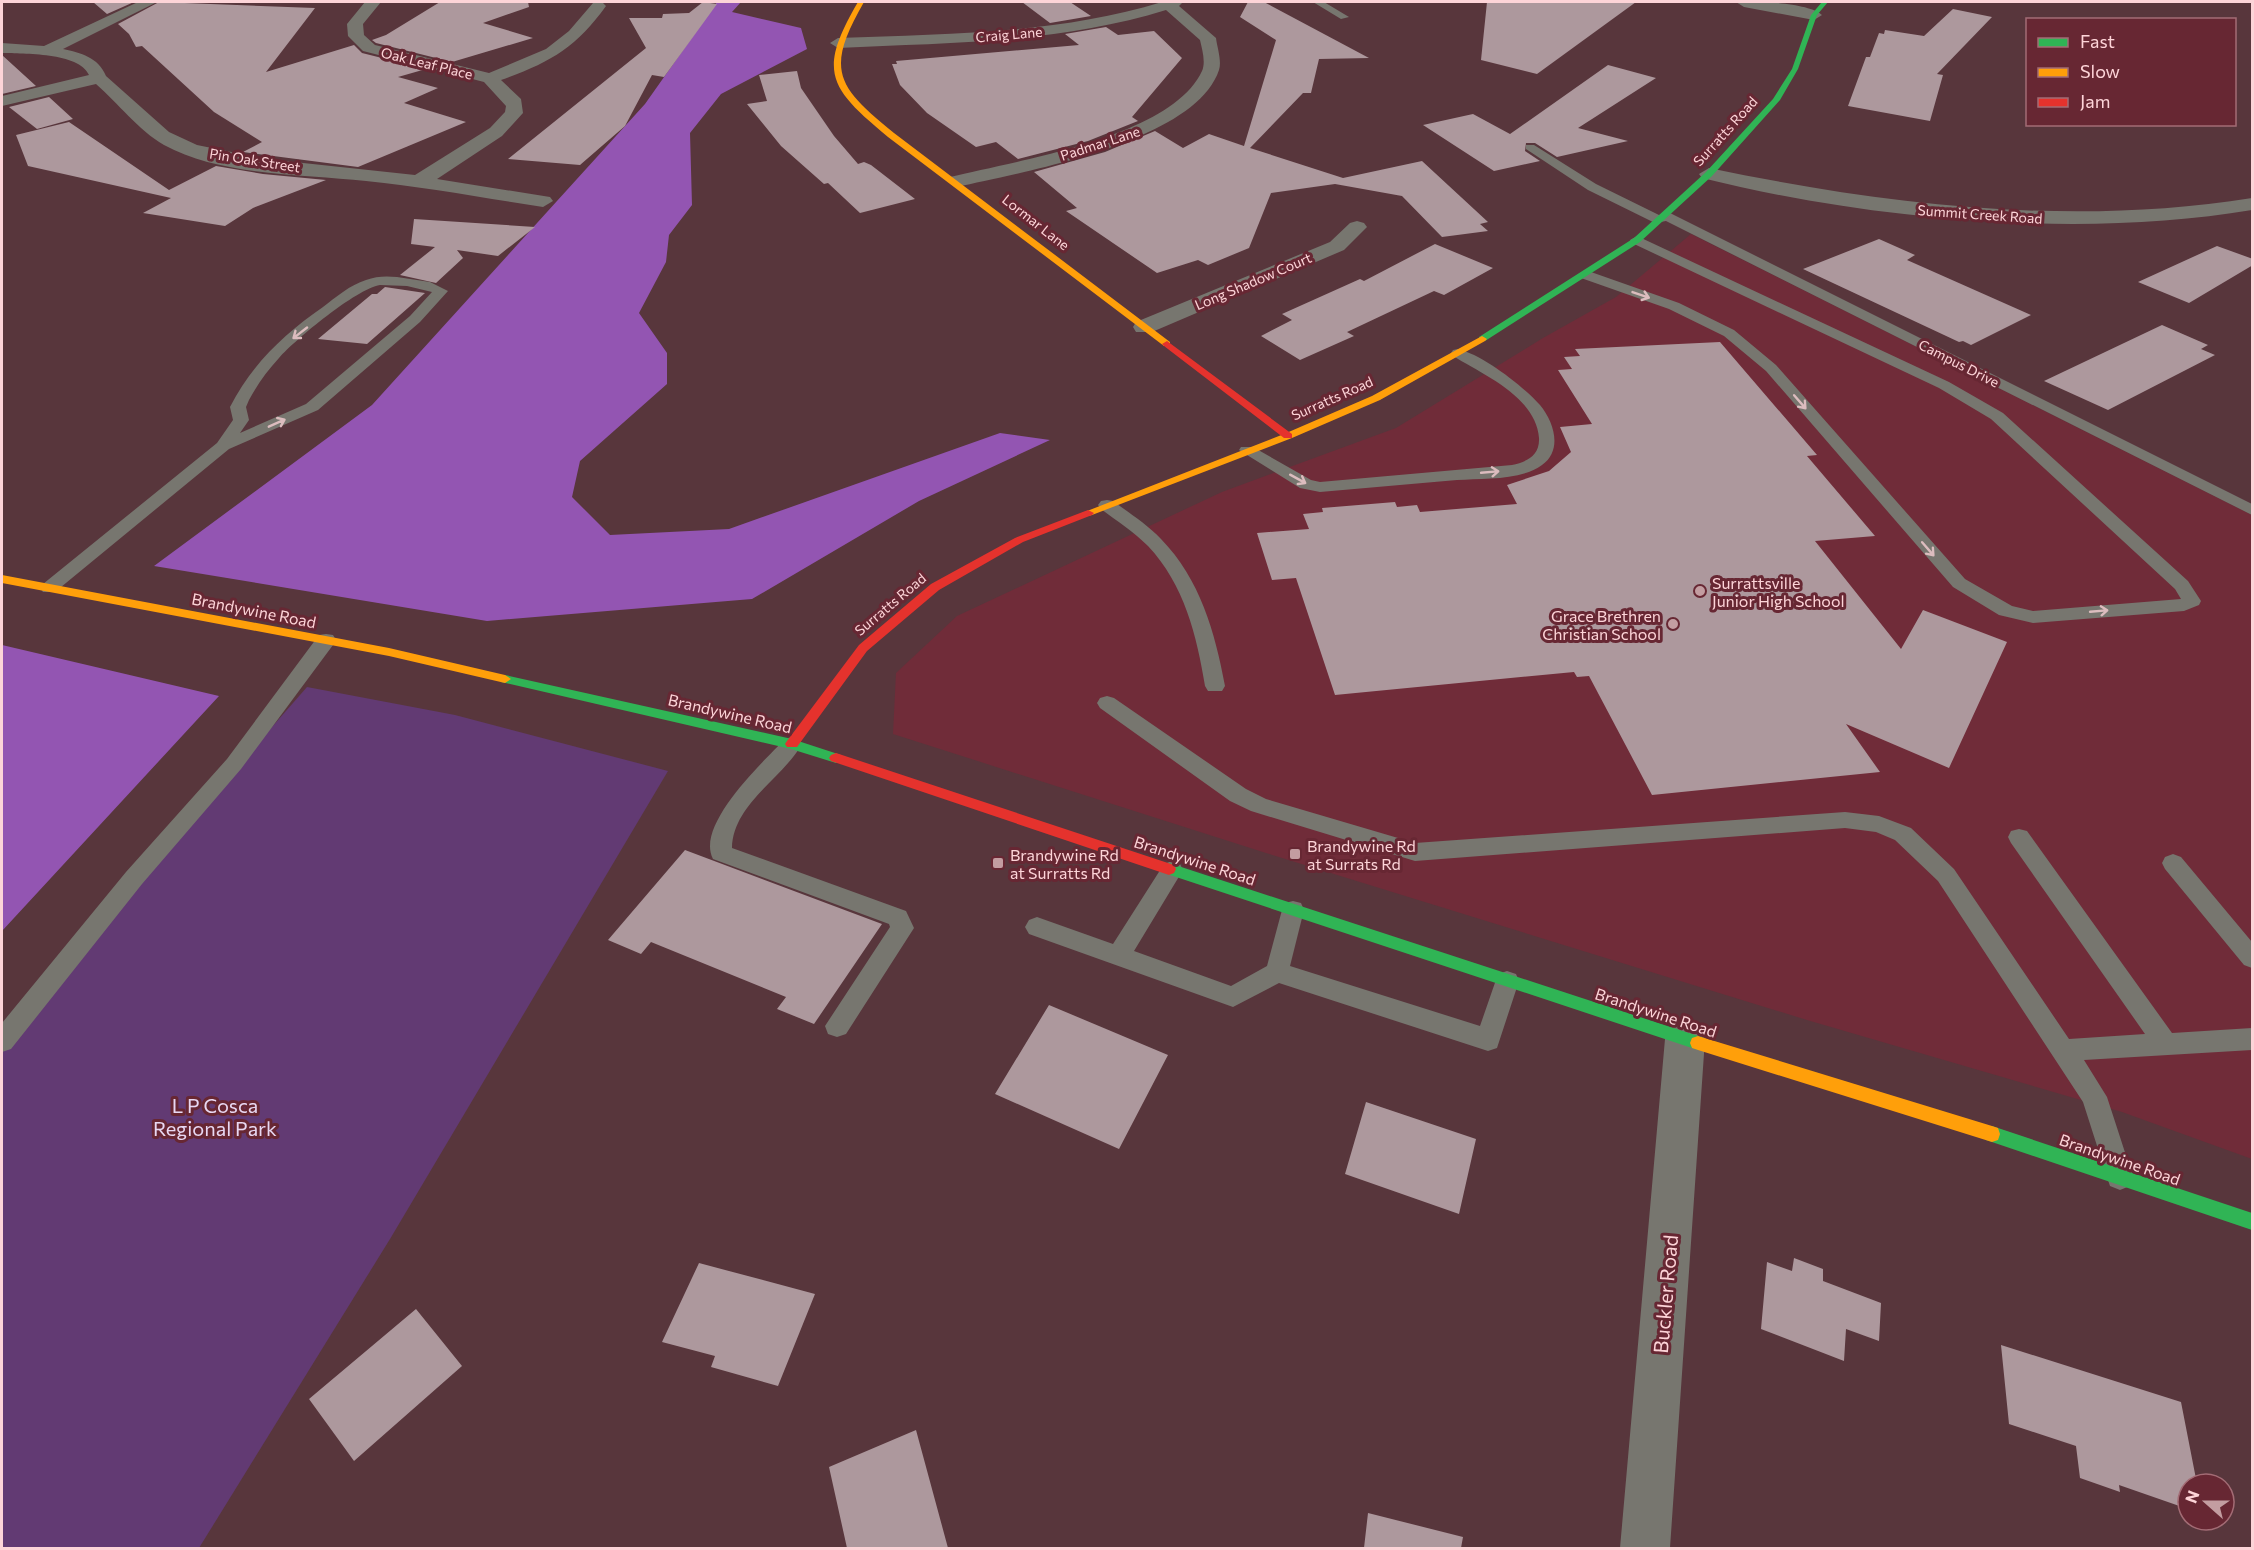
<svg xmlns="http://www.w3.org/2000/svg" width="2254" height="1550" font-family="Commissioner,sans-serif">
<rect width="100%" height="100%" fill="#58363c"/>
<!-- built -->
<path fill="#702c39" d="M1691 234 2252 515V1159L2122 1112 1807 1020 1266 853 893 734 896 673 957 616 1222 492 1396 428 1543 338 1616 297Z"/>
<!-- green -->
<path fill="#623a73" d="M307 687 455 715 668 771 390 1239 199 1548H2V1035Z"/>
<!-- forest -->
<path fill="#9355b2" d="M717 2H741L732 12 801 28 807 49 721 94 690 133 692 205 669 235 666 262 639 313 667 353V384L580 461 572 497 610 535 729 529 1000 433 1050 440 919 501 752 599 487 621 154 566 372 405 645 104Z
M2 645 219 696 2 931Z"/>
<!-- building -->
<path fill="#ad989d" d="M93 2H134L107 14Z
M159 2 315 8 266 72 354 45 362 53 426 69 398 77 438 88 404 103 466 122 358 167 243 152 262 142 214 112 142 46 136 47 129 34 118 24Z
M440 2H528L529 7 483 23 533 38 452 62 376 43 372 40 386 35Z
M703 2 717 4 664 77 652 75 625 126 580 165 508 159 646 48 629 18H662L663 14 689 13Z
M1022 2H1070L1091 16 1050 23Z
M1248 2H1264L1369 58 1319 59 1311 93H1303L1250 148 1343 178 1422 161 1488 222 1480 224 1488 231 1442 237 1402 196 1335 184 1271 193 1249 248 1208 265 1198 260 1157 273 1066 211 1077 208 1034 172 1105 152 1155 131 1183 148 1209 134 1244 146 1276 40 1240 17Z
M1487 2H1636L1537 74 1481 60Z
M1953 9 1992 17 1937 74 1943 75 1930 121 1848 106 1866 57H1870L1879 33 1884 34 1885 30 1924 36Z
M1106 27 1118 35 1154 31 1182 58 1132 117 1138 121 1088 141 1018 159 996 142 976 147 927 113 900 85 892 64H897L896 61 1079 45 1065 34Z
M2 55 36 86 2 94Z
M1608 65 1656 78 1578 128 1628 141 1557 157 1535 143H1526L1525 151 1540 161 1494 171 1423 125 1473 114 1510 134Z
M797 71 801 88 834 136 858 164 864 162 871 165 915 199 860 213 828 183 824 184 781 146 747 104 767 101 759 75Z
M49 97 73 119 37 129 9 107Z
M69 122 169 190 216 166 263 174 326 180 253 208 225 226 143 213 171 198 28 166 16 135Z
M414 219 535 227 498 256 457 250 463 258 436 283 400 275 435 247 411 244Z
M1879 239 1915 255 1907 260 2031 315 1971 345 1963 341 1959 342 1803 269Z
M1435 244 1493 268 1444 295 1434 291 1347 332 1354 336 1300 360 1261 336 1292 320 1282 314 1360 279 1364 281Z
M2217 246 2253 259V265L2189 303 2138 282Z
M385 287 425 293 367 344 318 339 372 294H377Z
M2162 325 2208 345 2201 349 2215 355 2108 410 2044 381Z
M1720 342 1817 455 1807 456 1875 536 1815 541 1901 649 1923 610 2007 642 1949 768 1846 724 1880 772 1652 795 1589 676 1577 677 1574 672 1335 695 1296 578 1272 580 1257 533 1309 529 1303 514 1323 512 1322 508 1395 502 1397 507 1417 505 1420 512 1517 504 1507 485 1549 471 1571 452 1560 427 1592 424 1558 370 1572 369 1564 357 1580 356 1575 349Z
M685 850 882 924 814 1024 777 1009 786 997 651 942 641 954 608 940Z
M1049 1005 1168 1055 1119 1149 995 1094Z
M1366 1102 1476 1139 1459 1214 1345 1174Z
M1794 1258 1823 1269V1281L1881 1303 1879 1341 1846 1329 1844 1361 1761 1329 1767 1262 1792 1271Z
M699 1263 815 1294 778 1386 711 1367 715 1356 662 1342Z
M416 1309 462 1366 354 1461 309 1399Z
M2001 1345 2181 1402 2197 1484H2188V1509L2119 1485 2120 1492 2080 1478 2076 1446 2009 1424Z
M916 1430 948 1548H847L829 1467Z
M1368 1513 1463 1537 1461 1548H1364Z"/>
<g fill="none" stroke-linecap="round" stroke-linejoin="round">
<!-- lane -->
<path fill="#77766f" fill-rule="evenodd" d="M1313 2H1324L1349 17 1341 19Z
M1526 145H1534L1596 184 1659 215 1670 213 2252 504V515L1666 221 1655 223 1588 190 1526 149Z
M1637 236 1949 382 2003 413 2188 581 2201 601 2199 605 2184 611 2033 623 1999 615 1953 587 1766 371 1724 336 1669 309 1581 278V272H1591L1679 303 1734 330 1776 365 1965 579 2012 606 2033 611 2181 599 2175 589 1991 419 1939 388 1632 243 1630 240Z
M397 277 430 282 448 291 420 322 318 410 229 449 55 592H43L40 588 43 584 217 443 233 420 230 407C252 364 284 334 323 307 336 297 350 285 366 280 376 276 387 276 397 277ZM380 285 407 286 432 292 410 316 306 404 240 433 249 420 246 407 249 400C257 385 267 371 279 358 296 339 356 289 380 285Z
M1458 349C1483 355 1523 386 1540 405 1554 422 1563 450 1542 465 1520 481 1482 478 1457 480 1411 484 1366 488 1320 492L1300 488 1239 450 1241 447H1253L1311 480 1320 482 1512 465C1526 462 1540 456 1539 438 1536 397 1484 375 1453 356L1451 353 1453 350Z
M1107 500 1113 501C1129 513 1147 524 1161 539 1200 579 1215 632 1225 686L1222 691H1208L1205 686C1197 636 1184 584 1148 546 1134 532 1117 521 1101 509L1098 505 1101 501Z
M326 634 333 635 336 640 333 645 241 769 142 884 11 1049 2 1052V1023L126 872 227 759 319 635Z
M1107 696 1114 698 1246 789 1266 799 1415 843 1845 812 1879 816 1911 828 1954 869 2069 1039 2145 1034 2011 843 2008 837 2011 831 2019 829 2027 831 2172 1033 2252 1028V1050L2084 1060 2107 1097 2133 1177 2130 1186 2120 1190 2110 1186 2107 1177 2083 1102 1938 881 1895 840 1876 832 1845 828 1415 861 1251 811 1230 801 1100 708 1097 703 1100 698Z
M792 737 799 739 802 744C782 779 733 804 732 848L906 911 914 928 846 1034 837 1037 828 1034 825 1026 890 927 889 924 713 859C695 825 763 762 785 739Z
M2173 854 2181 857 2252 942V968L2244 965 2165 869 2162 863 2165 857Z
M1172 861 1180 864 1183 870 1134 951 1231 986 1267 966 1282 910 1285 903 1293 901 1301 903 1304 910 1290 966 1480 1026 1498 974 1507 971 1516 974 1519 981 1497 1048 1488 1051 1279 983 1233 1007 1029 934 1025 927 1029 920 1037 917 1113 944 1164 864Z"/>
<!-- street -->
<path fill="#77766f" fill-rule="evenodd" d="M138 2H157L63 49C81 53 98 57 106 76L169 132 197 145 266 159 415 175 490 128 505 112 506 106 484 82 363 51 348 36 347 24 365 2H381L363 24 364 35 375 45 489 73 546 49 569 31 593 3H603L606 6C576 48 549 63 501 80L521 99 523 113 502 136 437 179 550 197 553 201 543 207C484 198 425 187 366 181 304 174 220 176 164 145 138 130 118 103 96 84L2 106V96L89 75C79 52 23 54 2 53V43L44 46Z
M1162 2H1183L1179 6 1216 38C1217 47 1222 61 1219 70 1195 142 1023 172 957 187L947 181 950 177C1015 161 1172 137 1202 71 1206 62 1202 49 1200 40L1166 10C1059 43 948 43 838 48L830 43 838 38C947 34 1057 34 1162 2Z
M1736 2C1753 0 1811 3 1822 15L1814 20 1744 7Z
M1709 168C1887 205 2071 227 2252 198V210C2081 239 1871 220 1702 178L1699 174Z
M1357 221 1364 223 1367 227 1344 250 1152 332H1136L1133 327 1136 322 1330 242 1350 223Z
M1685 1022 1699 1027 1705 1039 1670 1548H1620L1665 1039 1671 1027Z"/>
<!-- fast -->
<path fill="#30b455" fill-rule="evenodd" d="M1822 2H1828L1817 15 1798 69 1780 100 1712 176 1640 242 1485 341H1479V337L1634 238 1706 172 1773 99 1792 69 1811 15Z
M505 675 792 739 841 755 843 758 836 763 791 749 501 682 499 679Z
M1169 863 1698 1036 1704 1038 1706 1043 1704 1048 1698 1050 1164 873 1162 869 1164 865Z
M1992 1126 2252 1213V1230L1986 1140 1984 1134 1986 1128Z"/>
<!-- slow -->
<path fill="#ff9f0a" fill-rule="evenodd" d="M858 2H864C825 70 836 86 894 133L1170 342V346H1164L888 137C829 88 817 72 858 2Z
M1482 336 1487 339 1485 341 1380 400 1292 438 1092 515 1088 516 1082 513 1284 434 1372 396Z
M2 575 389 648 505 675 511 679 505 683 389 656 2 583Z
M1698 1036 1992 1126 1998 1128 2000 1134 1998 1140 1992 1142 1698 1050 1692 1048 1690 1043 1692 1038Z"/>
<!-- jam -->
<path fill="#e5322d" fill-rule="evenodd" d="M1167 341 1292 434V438H1284L1164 346 1162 344Z
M1088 510 1094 513 1092 515 1023 542 939 590 867 651 797 747H787L785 744 787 741 859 645 931 584 1015 538Z
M836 753 1174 865 1176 869 1174 873 1169 875 831 761 829 758 831 755Z"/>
</g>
<!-- one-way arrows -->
<defs><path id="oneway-shaft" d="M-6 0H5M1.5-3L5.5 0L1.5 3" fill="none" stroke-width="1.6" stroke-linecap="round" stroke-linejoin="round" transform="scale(1.5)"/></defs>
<g stroke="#dcbcbe">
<use href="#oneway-shaft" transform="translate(1641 295) rotate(19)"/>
<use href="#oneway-shaft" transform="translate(300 333) rotate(142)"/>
<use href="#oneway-shaft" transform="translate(1800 402) rotate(49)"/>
<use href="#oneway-shaft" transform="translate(277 423) rotate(-24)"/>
<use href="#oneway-shaft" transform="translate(1490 472) rotate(-5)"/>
<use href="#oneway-shaft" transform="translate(1298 479) rotate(29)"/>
<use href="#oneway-shaft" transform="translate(1928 549) rotate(49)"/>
<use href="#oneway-shaft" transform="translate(2099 611) rotate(-5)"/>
</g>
<!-- markers -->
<g fill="#c39da1" stroke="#672733" stroke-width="2">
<circle cx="1700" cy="591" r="6"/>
<circle cx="1673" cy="624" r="6"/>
<rect x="1289" y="848" width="12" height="12" rx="3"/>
<rect x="992" y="857" width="12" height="12" rx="3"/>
</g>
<g text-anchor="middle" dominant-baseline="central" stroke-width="6" stroke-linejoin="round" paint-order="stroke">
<!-- far-street labels -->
<g font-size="14" fill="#fdd4d8" stroke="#672733">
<text transform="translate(1009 34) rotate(-5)">Craig Lane</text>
<text transform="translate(427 63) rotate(14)">Oak Leaf Place</text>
<text transform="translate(1725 131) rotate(-48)">Surratts Road</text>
<text transform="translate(1100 143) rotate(-18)">Padmar Lane</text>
<text transform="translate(255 160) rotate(9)">Pin Oak Street</text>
<text transform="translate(1980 214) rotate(4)">Summit Creek Road</text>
<text transform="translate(1036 222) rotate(38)">Lormar Lane</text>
<text transform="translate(1253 281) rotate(-23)">Long Shadow Court</text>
<text transform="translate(1959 363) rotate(27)">Campus Drive</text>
<text transform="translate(1332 398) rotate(-24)">Surratts Road</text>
<text transform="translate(890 604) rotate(-40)">Surratts Road</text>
</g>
<!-- poi labels -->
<g font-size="16" fill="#fdd4d8" stroke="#672733" text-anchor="start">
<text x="1712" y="582">Surrattsville<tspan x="1712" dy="18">Junior High School</tspan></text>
<text x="1661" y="615" text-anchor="end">Grace Brethren<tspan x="1661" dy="18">Christian School</tspan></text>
<text x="1307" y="845">Brandywine Rd<tspan x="1307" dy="18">at Surrats Rd</tspan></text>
<text x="1010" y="854">Brandywine Rd<tspan x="1010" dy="18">at Surratts Rd</tspan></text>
</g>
<!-- street labels -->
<g font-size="16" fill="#fdd4d8" stroke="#672733">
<text transform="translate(254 610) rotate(11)">Brandywine Road</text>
<text transform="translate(730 713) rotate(13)">Brandywine Road</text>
<text transform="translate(1195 860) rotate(18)">Brandywine Road</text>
<text transform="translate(1656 1012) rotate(18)">Brandywine Road</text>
<text transform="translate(2120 1159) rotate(19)">Brandywine Road</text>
</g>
<!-- near-park labels -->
<g font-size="20" fill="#e8d8f3" stroke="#672733">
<text x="215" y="1105">L P Cosca<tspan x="215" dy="23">Regional Park</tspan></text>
</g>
<!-- near-street labels -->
<g font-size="20" fill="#fdd4d8" stroke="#672733">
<text transform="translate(1665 1294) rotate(-85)">Buckler Road</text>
</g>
</g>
<!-- border -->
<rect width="2254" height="1550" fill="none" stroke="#fdd4d8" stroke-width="6"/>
<!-- legend -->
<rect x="2026" y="18" width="210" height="108" fill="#672733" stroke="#a36c75" stroke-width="1.5"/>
<rect x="2038" y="38" width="30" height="9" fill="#30b455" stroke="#a36c75" stroke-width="1.5"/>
<text x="2080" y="48" font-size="18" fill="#fdd4d8">Fast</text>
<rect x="2038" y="68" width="30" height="9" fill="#ff9f0a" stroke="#a36c75" stroke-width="1.5"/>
<text x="2080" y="78" font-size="18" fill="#fdd4d8">Slow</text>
<rect x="2038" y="98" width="30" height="9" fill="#e5322d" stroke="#a36c75" stroke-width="1.5"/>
<text x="2080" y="108" font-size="18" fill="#fdd4d8">Jam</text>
<!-- north arrow -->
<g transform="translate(2206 1502) rotate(291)"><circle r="28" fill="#672733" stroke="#a36c75" stroke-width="1.5"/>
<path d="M0-4.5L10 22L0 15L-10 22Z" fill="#c39da1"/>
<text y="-9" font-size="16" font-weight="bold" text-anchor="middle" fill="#fdd4d8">N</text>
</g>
</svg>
